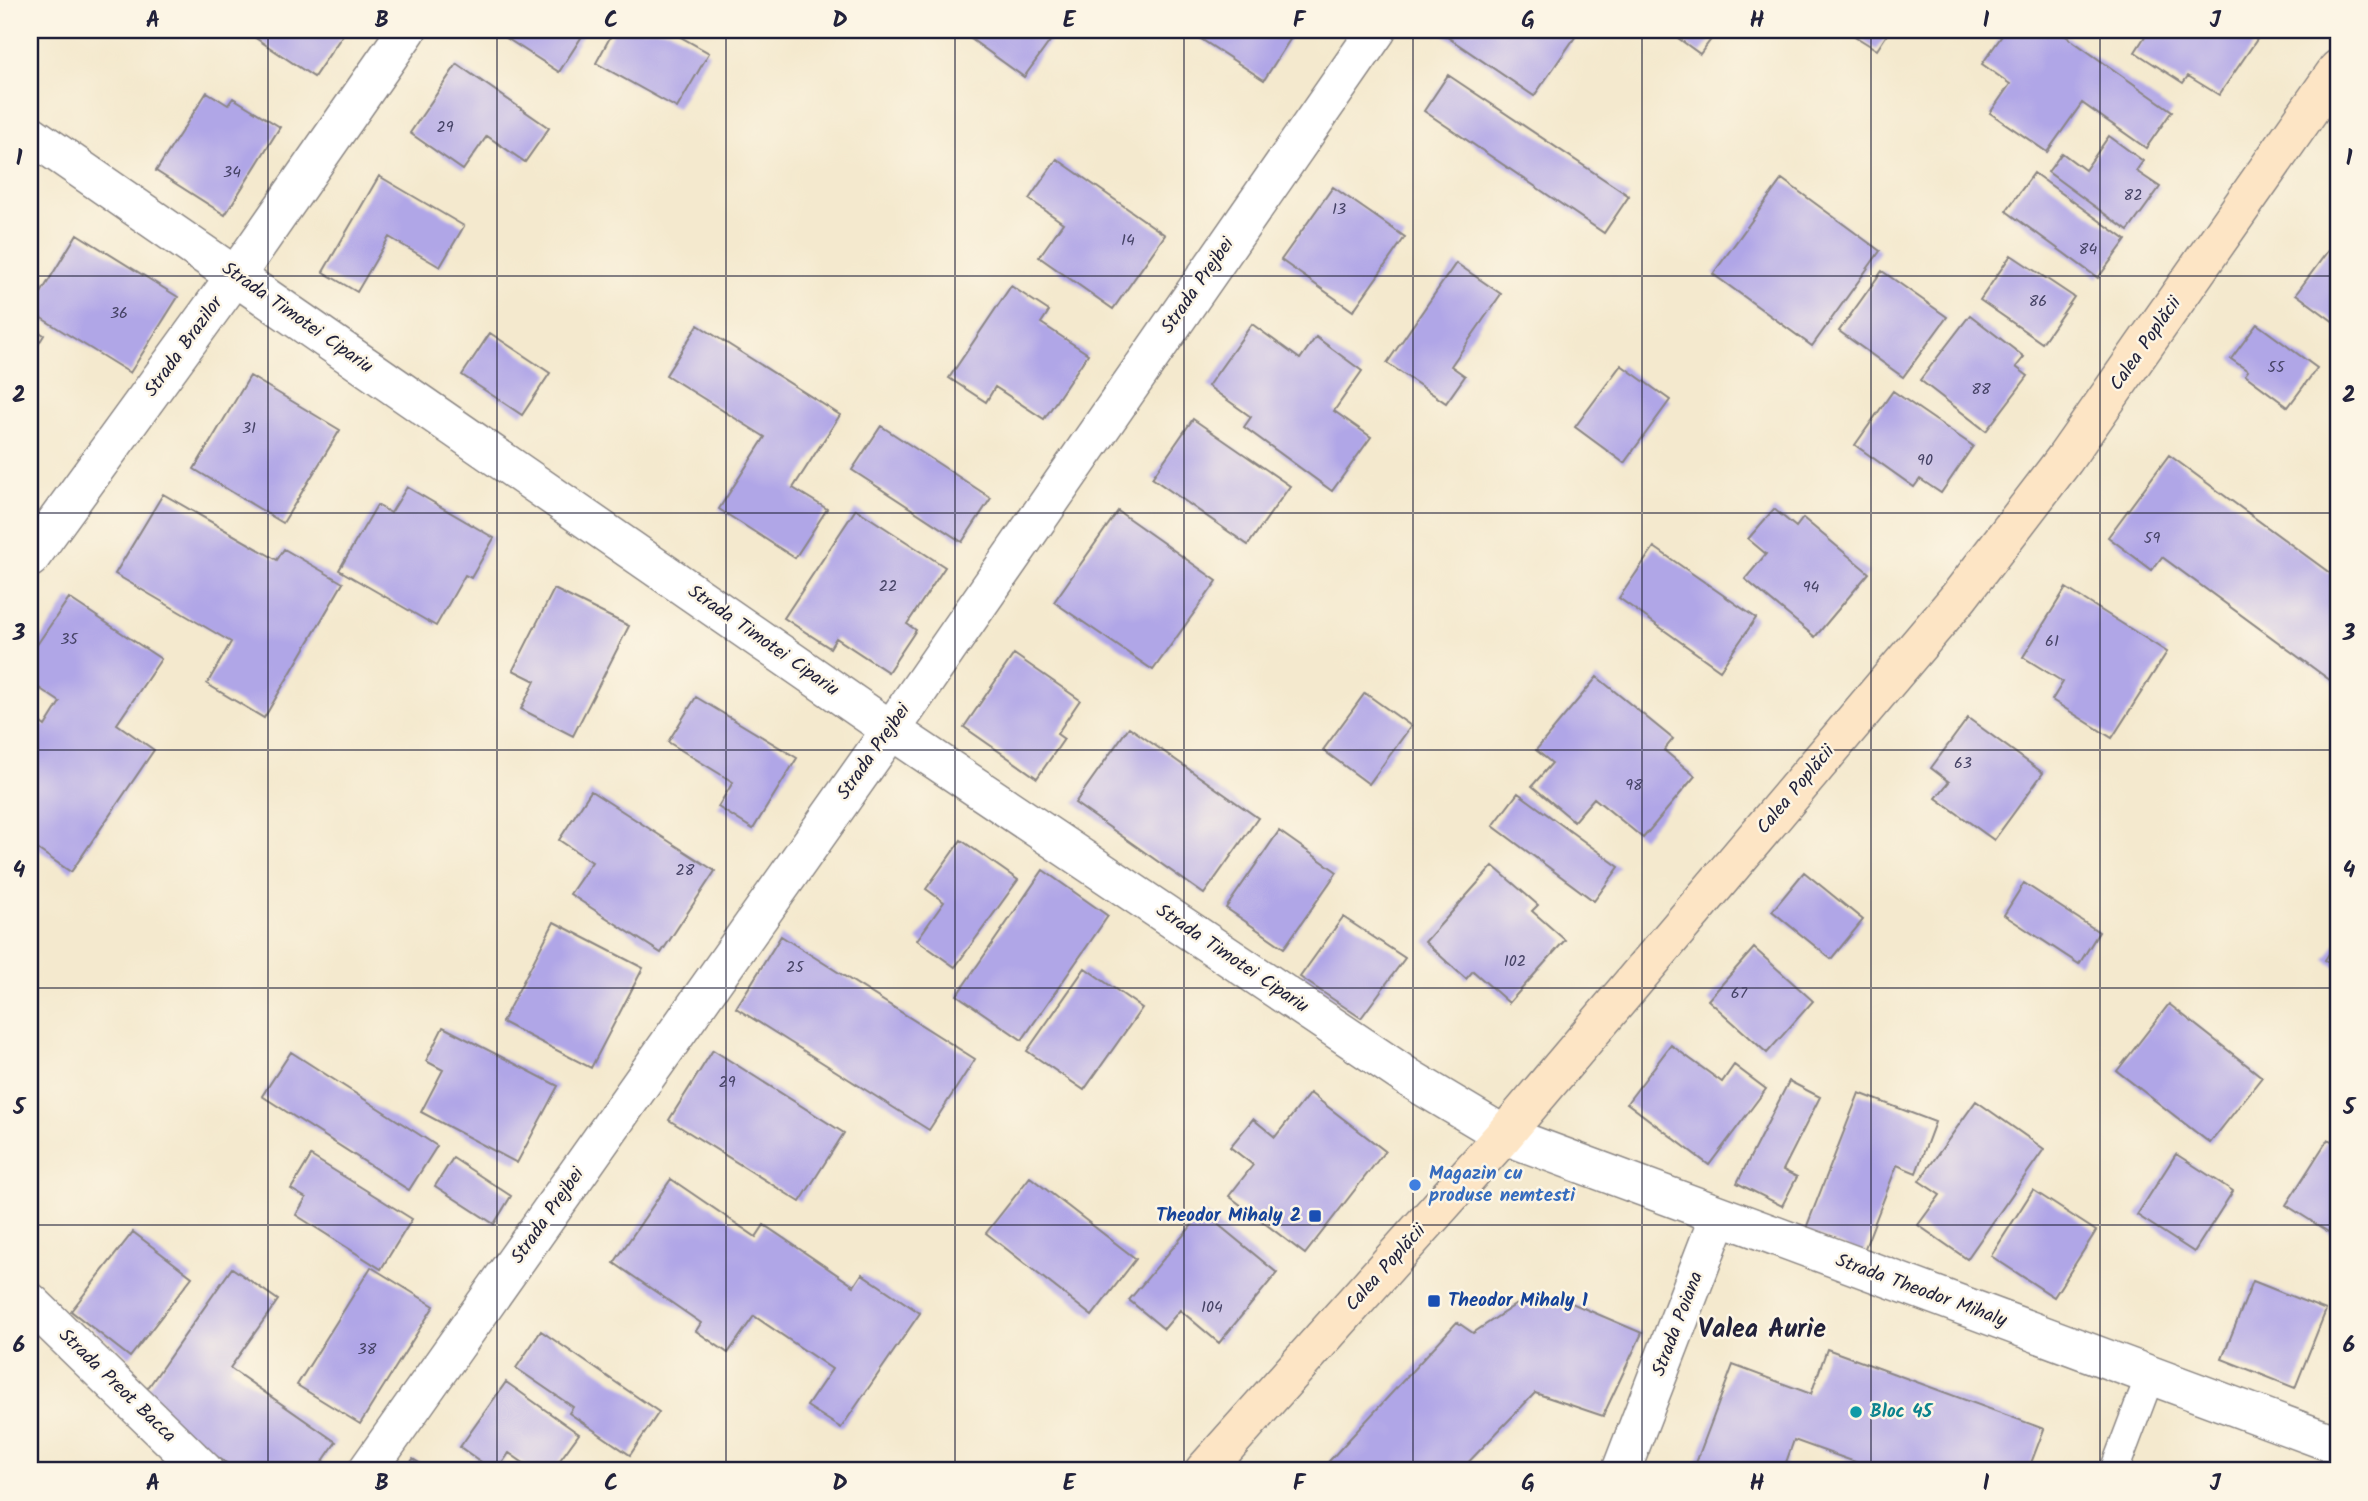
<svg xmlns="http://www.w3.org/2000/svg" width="2368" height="1501" font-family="Kalam,sans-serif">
<rect width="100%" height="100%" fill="#fcf5e5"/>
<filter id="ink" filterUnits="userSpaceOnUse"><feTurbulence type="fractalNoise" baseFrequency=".0143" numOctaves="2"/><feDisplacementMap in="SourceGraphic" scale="14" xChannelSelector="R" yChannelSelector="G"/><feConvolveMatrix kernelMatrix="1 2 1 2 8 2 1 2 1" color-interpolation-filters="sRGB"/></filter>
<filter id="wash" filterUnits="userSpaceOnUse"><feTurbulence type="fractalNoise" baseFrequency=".00686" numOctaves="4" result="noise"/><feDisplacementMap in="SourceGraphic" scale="28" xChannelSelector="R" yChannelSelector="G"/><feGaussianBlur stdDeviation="1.57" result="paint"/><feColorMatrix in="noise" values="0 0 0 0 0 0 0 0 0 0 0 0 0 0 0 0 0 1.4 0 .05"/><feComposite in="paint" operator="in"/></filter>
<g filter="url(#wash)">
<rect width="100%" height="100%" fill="#f4e9ce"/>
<g id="blocks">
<!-- building -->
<path fill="#b0a6e7" d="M250 30H346L314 77 248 33Z
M494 30H586L559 72Z
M614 30H668L709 53 677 108 596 63Z
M972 30H1058L1024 77 967 36Z
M1203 30H1296L1264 80 1198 37Z
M1442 30H1580L1534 96 1440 32Z
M1667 30H1718L1700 54Z
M1845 30H1890L1877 50Z
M2006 30H2057L2172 111 2146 148 2082 103 2047 152 1990 113 2010 84 1982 64Z
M2149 30H2259L2262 32 2219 95 2188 76 2183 83 2135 52Z
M457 64 549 128 525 162 487 136 463 170 410 133Z
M1448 75 1629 196 1604 233 1424 111Z
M207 92 228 105 233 98 280 127 225 215 156 171Z
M2109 136 2143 161 2136 171 2160 187 2128 231 2048 172 2062 153 2085 170Z
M1057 159 1165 235 1113 309 1039 257 1063 223 1029 199Z
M2034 173 2126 240 2098 278 2006 211Z
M379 176 464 226 440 267 389 237 357 292 323 272Z
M1782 179 1880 251 1812 346 1713 274Z
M1333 187 1405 237 1353 311 1281 260Z
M77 234 178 297 130 373 30 311Z
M2338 237V325L2296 294Z
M2011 255 2074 297 2042 343 1980 300Z
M1456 263 1501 294 1451 366 1465 376 1446 403 1387 363Z
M1882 271 1947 317 1903 377 1839 331Z
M1011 286 1049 311 1041 323 1088 354 1044 419 995 387 986 402 949 378Z
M1970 315 2024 357 2016 367 2028 376 1986 431 1920 380Z
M1252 324 1300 359 1316 337 1362 371 1334 411 1371 437 1332 491 1244 427 1251 417 1208 386Z
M2257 324 2317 368 2288 407 2245 375 2248 371 2231 359Z
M698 325 840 415 793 488 827 509 795 558 719 509 765 437 666 375Z
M30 326 44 335 30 358Z
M490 333 550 373 522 415 462 375Z
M1621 365 1670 400 1624 463 1575 427Z
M250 376 340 430 283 523 194 469Z
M1893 391 1973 446 1941 493 1920 479 1914 487 1855 445Z
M1193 419 1290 486 1248 545 1152 478Z
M881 426 991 498 962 542 852 470Z
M2169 455 2338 579V686L2162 557 2152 570 2108 537Z
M407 487 494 538 471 578 465 575 436 626 339 570 377 505 391 513Z
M163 494 277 560 284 549 343 583 264 718 207 684 231 642 115 574Z
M856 509 945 567 907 624 916 630 888 672 836 638 830 648 784 618Z
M1774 509 1796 527 1803 518 1869 573 1815 637 1745 579 1766 554 1748 539Z
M1118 511 1217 581 1153 670 1054 602Z
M1654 547 1756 618 1720 670 1619 598Z
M2066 588 2167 652 2112 738 2052 700 2063 682 2023 657Z
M554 589 629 626 573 736 521 709 535 681 513 670Z
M69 598 161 659 117 724 154 750 71 872 30 844V715L45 726 60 702 30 682V655Z
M1014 654 1080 700 1057 734 1064 739 1037 778 964 727Z
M1597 677 1673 739 1664 750 1695 776 1643 838 1594 798 1574 821 1532 786 1552 763 1536 750Z
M1365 693 1411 726 1369 784 1323 750Z
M696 697 797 758 753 829 718 807 733 782 668 742Z
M1968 718 2043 773 1994 840 1936 798 1949 782 1931 768Z
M1129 727 1258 818 1204 894 1075 803Z
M591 791 715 871 661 953 570 894 592 862 559 840Z
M1518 793 1619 867 1594 901 1493 826Z
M1279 831 1337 872 1284 948 1226 908Z
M961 840 1018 880 955 967 917 940 944 902 926 889Z
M1493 866 1538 905 1532 911 1565 940 1509 1003 1473 971 1466 979 1425 942Z
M1043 870 1108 916 1022 1040 957 995Z
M1804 872 1863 920 1831 959 1772 911Z
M2024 883 2099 932 2079 964 2004 915Z
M1343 917 1405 958 1361 1018 1300 977Z
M554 922 643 968 591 1068 502 1022Z
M781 936 975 1059 929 1130 736 1008Z
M2338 940V969L2325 960Z
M1754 948 1813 1001 1767 1053 1708 1000Z
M1085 968 1142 1008 1084 1090 1027 1051Z
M2169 1004 2262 1077 2210 1143 2117 1071Z
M443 1027 558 1086 517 1163 421 1112 443 1070 426 1061Z
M1671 1045 1722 1082 1734 1065 1766 1089 1709 1165 1627 1103Z
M713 1050 844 1133 800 1202 669 1120Z
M291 1052 437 1146 409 1190 262 1096Z
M1789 1081 1820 1097 1783 1170 1797 1177 1782 1206 1737 1183Z
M1310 1093 1385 1151 1305 1254 1229 1196 1253 1165 1230 1147 1253 1119 1275 1137Z
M1859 1093 1935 1122 1916 1173 1897 1165 1863 1253 1805 1231Z
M1976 1101 2044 1149 1967 1259 1918 1225 1940 1195 1919 1181Z
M2328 1139 2338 1145V1238L2286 1205Z
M2176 1154 2233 1191 2194 1252 2137 1215Z
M311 1156 412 1219 381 1269 296 1215 306 1198 291 1189Z
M453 1158 511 1196 494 1224 435 1186Z
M1030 1177 1136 1259 1092 1316 986 1233Z
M671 1179 756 1237 764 1225 854 1286 862 1274 920 1313 841 1428 807 1406 832 1369 754 1316 728 1353 696 1331 701 1323 614 1263Z
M2033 1190 2096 1231 2054 1297 1991 1256Z
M1203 1212 1277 1273 1219 1343 1180 1310 1164 1329 1129 1300Z
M133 1232 192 1277 130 1357 71 1311Z
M371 1267 434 1306 360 1424 297 1385Z
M232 1268 278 1300 230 1368 336 1442 316 1471H238L138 1402Z
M2253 1281 2326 1310 2295 1388 2222 1359Z
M1547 1301H1567L1642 1333 1603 1416 1535 1393 1460 1471H1320L1457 1322 1473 1333 1515 1305Z
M541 1331 659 1412 630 1455 569 1413 573 1407 516 1368Z
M1827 1349 2044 1429 2028 1471H1880L1794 1440 1783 1471H1693L1733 1365 1811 1394Z
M506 1382 579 1434 552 1471H535L509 1453 497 1471H494L460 1447Z
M413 1459 432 1471H405Z"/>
</g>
</g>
<g filter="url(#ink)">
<use href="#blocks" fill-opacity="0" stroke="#8b8684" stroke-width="2"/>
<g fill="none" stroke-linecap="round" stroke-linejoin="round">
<defs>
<path id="service" d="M2114 1471 2150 1376"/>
<path id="minor" d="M30 134 891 730 1409 1078 1504 1135 2338 1445
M30 558 236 275 407 30
M30 1302 204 1471
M367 1471 891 730 1377 30
M1621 1471 1719 1216"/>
<path id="secondary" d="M1204 1471 1504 1135 1959 597 2064 460 2338 69"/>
</defs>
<!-- service casing -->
<use href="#service" stroke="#8b8684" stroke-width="31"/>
<!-- minor casing -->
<use href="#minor" stroke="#8b8684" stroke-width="41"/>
<!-- secondary casing -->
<use href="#secondary" stroke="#8b8684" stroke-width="41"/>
<!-- service -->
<use href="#service" stroke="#fff" stroke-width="28"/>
<!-- minor -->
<use href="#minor" stroke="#fff" stroke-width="38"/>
<!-- secondary -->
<use href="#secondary" stroke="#fde5c5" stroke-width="38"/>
</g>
</g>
<!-- grid -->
<path fill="none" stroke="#22223b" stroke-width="2" stroke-opacity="0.55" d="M268 30V1471M497 30V1471M726 30V1471M955 30V1471M1184 30V1471M1413 30V1471M1642 30V1471M1871 30V1471M2100 30V1471M30 276H2338M30 513H2338M30 750H2338M30 988H2338M30 1225H2338"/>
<!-- markers -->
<circle fill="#3f7fe0" stroke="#fcf5e5" stroke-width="2.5" cx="1415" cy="1185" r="7"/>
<g fill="#1a4fb4" stroke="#fcf5e5" stroke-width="2.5">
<rect x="1308" y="1209" width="14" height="14" rx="3.5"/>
<rect x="1427" y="1294" width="14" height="14" rx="3.5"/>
</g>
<circle fill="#0f9aa8" stroke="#fcf5e5" stroke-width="2.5" cx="1856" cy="1412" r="7"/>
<g text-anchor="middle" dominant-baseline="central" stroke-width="5" stroke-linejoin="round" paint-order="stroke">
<!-- number labels -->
<g font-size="16" fill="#464366">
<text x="445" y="127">29</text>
<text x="232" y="172">34</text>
<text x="2133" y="195">82</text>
<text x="1339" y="209">13</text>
<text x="1128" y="240">14</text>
<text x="2088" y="249">84</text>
<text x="2038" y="301">86</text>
<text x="119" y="313">36</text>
<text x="2276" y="367">55</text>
<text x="1981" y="389">88</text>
<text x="249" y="428">31</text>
<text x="1925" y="460">90</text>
<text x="2152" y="538">59</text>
<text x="888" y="586">22</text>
<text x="1811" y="587">94</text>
<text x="69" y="639">35</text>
<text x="2052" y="641">61</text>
<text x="1963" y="763">63</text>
<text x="1634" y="785">98</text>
<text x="685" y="870">28</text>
<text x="1515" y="961">102</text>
<text x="795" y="967">25</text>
<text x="1739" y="993">67</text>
<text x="727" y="1082">29</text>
<text x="1212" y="1307">104</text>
<text x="367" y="1349">38</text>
</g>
<!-- street labels -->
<g font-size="19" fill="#22223b" stroke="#fcf5e5">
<text transform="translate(1198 286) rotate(-55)">Strada Prejbei</text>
<text transform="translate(297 318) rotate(35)">Strada Timotei Cipariu</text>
<text transform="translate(2146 344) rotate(-55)">Calea Poplăcii</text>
<text transform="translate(184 347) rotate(-54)">Strada Brazilor</text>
<text transform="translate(763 641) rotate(35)">Strada Timotei Cipariu</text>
<text transform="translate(874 752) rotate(-55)">Strada Prejbei</text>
<text transform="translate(1796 790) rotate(-50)">Calea Poplăcii</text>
<text transform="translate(1232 959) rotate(34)">Strada Timotei Cipariu</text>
<text transform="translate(548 1216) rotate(-55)">Strada Prejbei</text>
<text transform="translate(1386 1268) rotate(-48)">Calea Poplăcii</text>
<text transform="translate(1921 1291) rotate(20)">Strada Theodor Mihaly</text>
<text transform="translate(1678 1324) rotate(-69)">Strada Poiana</text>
<text transform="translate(117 1386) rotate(44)">Strada Preot Bacca</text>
</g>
<!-- shop labels -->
<g font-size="19" font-weight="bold" fill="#366cbe" stroke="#fcf5e5" text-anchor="start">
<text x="1429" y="1174">Magazin cu<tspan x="1429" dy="22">produse nemtesti</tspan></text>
</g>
<!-- transit labels -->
<g font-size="19" font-weight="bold" fill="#164399" stroke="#fcf5e5" text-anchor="end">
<text x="1301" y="1216">Theodor Mihaly 2</text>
<text x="1448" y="1301" text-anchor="start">Theodor Mihaly 1</text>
</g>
<!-- culture labels -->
<g font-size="19" font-weight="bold" fill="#0d838f" stroke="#fcf5e5" text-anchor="start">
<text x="1870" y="1412">Bloc 45</text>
</g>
<!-- district labels -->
<g font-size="26" font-weight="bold" fill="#22223b" stroke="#fcf5e5">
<text x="1762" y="1330">Valea Aurie</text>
</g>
</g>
<!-- margin -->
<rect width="2368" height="1501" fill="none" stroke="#fcf5e5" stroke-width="77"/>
<rect x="38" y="38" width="2292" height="1424" fill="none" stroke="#22223b" stroke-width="2.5"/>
<g font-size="23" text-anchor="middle" font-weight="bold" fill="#22223b">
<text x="153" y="27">A</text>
<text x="382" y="27">B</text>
<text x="611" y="27">C</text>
<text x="840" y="27">D</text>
<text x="1069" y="27">E</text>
<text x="1299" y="27">F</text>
<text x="1528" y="27">G</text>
<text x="1757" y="27">H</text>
<text x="1986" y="27">I</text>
<text x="2215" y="27">J</text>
<text x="19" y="165">1</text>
<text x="2349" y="165">1</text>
<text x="19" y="402">2</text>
<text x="2349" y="402">2</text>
<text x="19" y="640">3</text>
<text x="2349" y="640">3</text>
<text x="19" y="877">4</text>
<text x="2349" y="877">4</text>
<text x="19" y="1114">5</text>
<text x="2349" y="1114">5</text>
<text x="19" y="1352">6</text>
<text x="2349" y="1352">6</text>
<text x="153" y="1490">A</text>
<text x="382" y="1490">B</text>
<text x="611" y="1490">C</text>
<text x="840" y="1490">D</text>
<text x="1069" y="1490">E</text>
<text x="1299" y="1490">F</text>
<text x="1528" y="1490">G</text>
<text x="1757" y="1490">H</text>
<text x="1986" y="1490">I</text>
<text x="2215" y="1490">J</text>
</g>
</svg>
